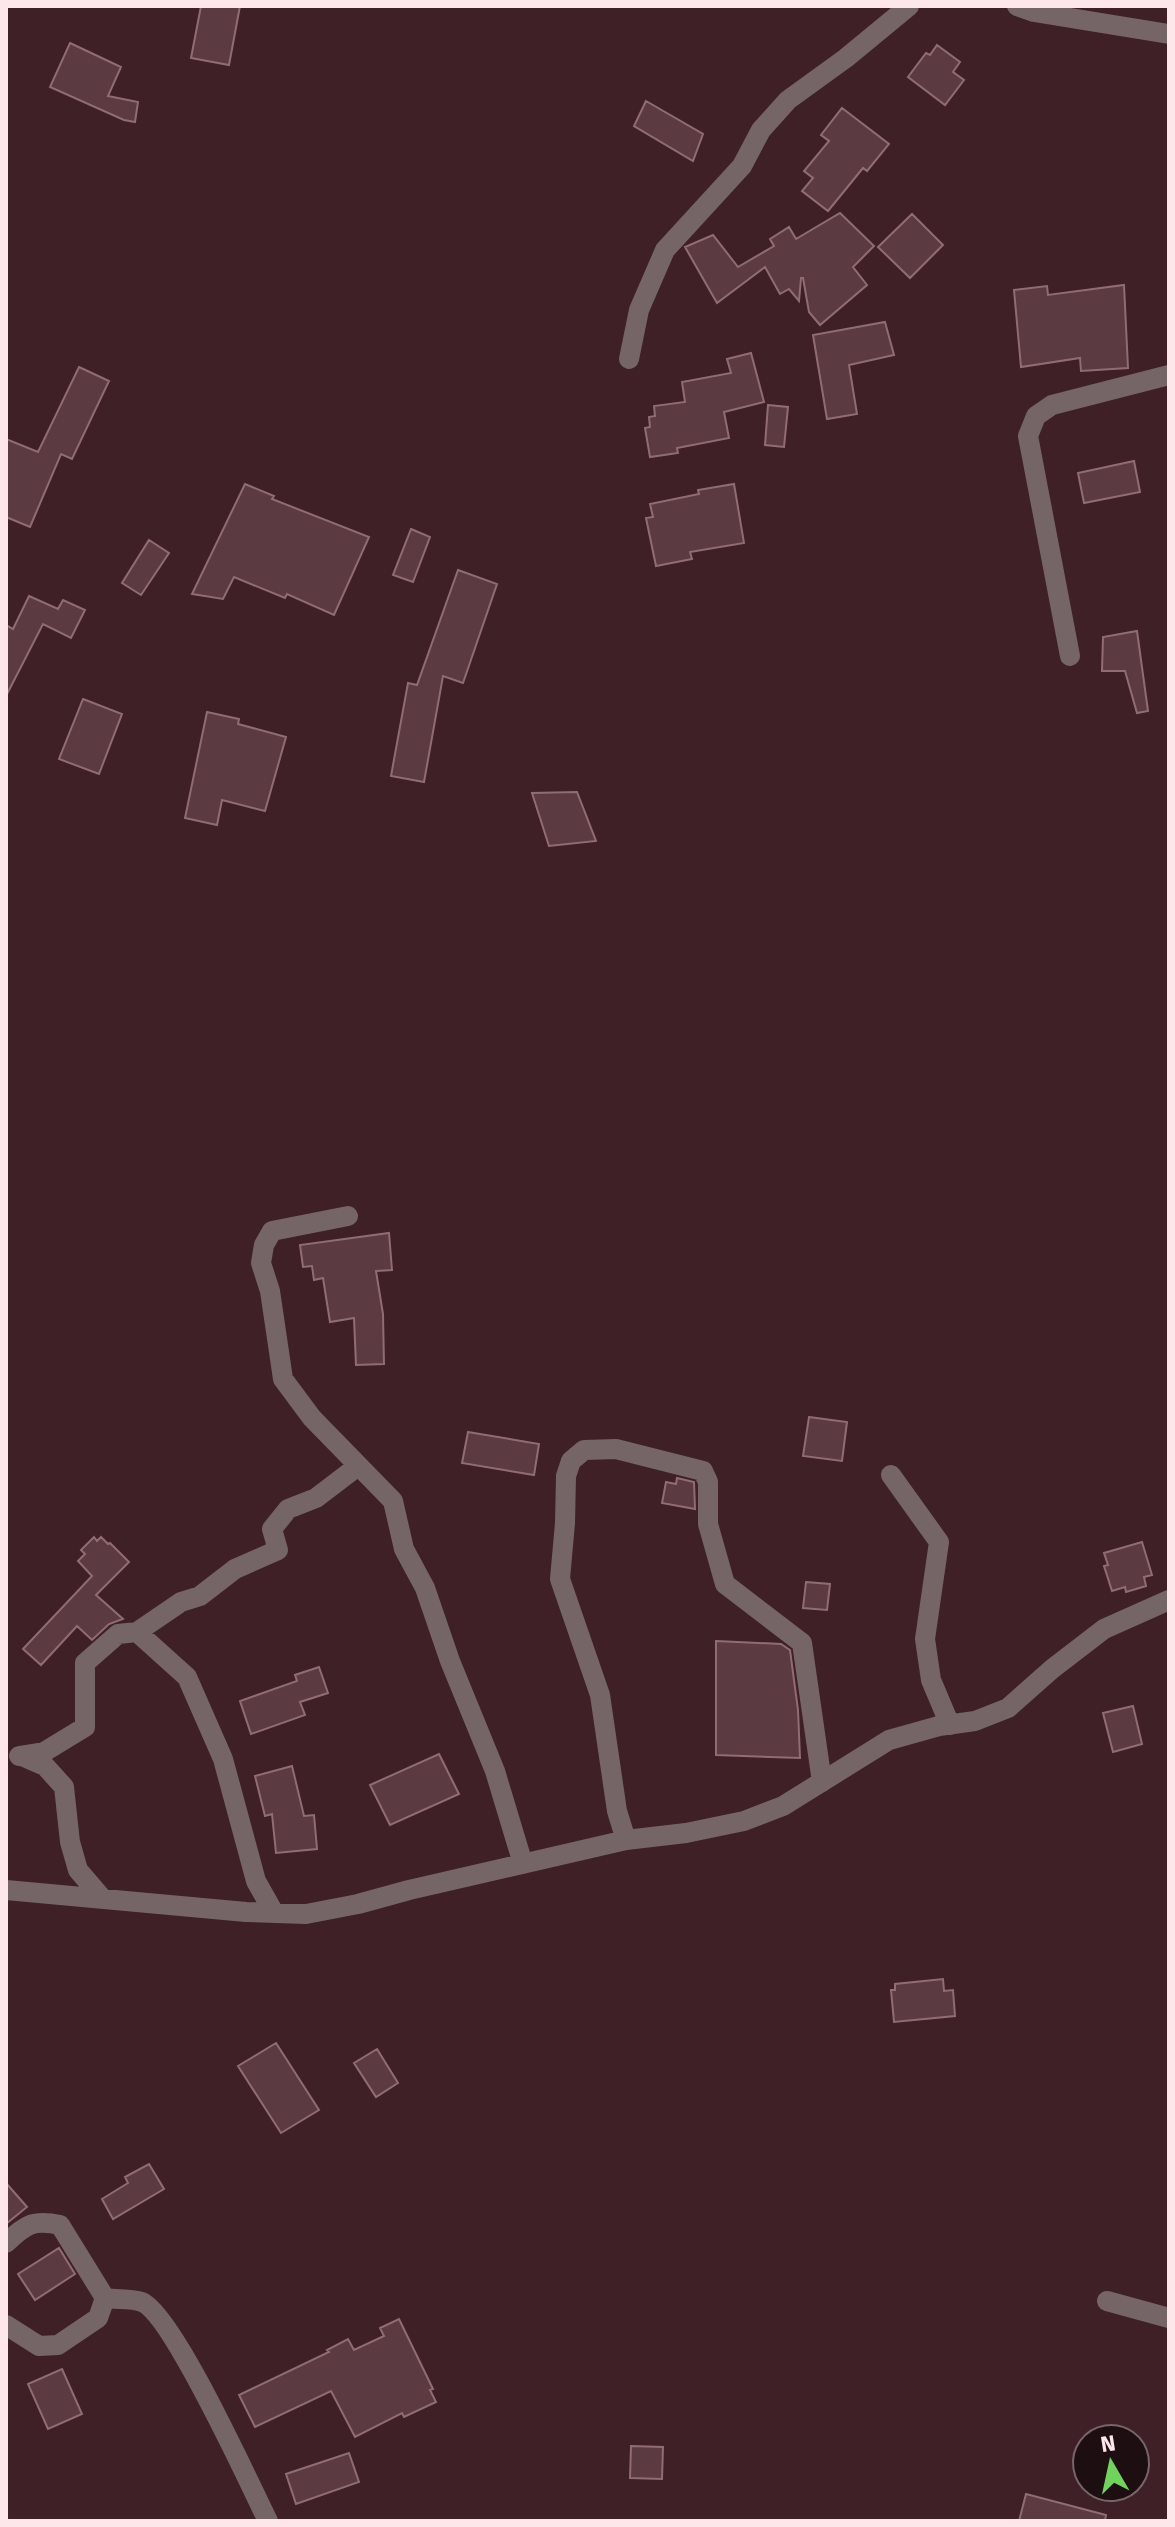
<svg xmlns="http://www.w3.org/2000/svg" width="1175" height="2527" font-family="'Fira Sans',sans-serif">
<rect width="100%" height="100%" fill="#3f2027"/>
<!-- building -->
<path fill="#5b3a41" stroke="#916c72" stroke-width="2" d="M201 6H240L229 65 191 58Z
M70 43 121 67 108 96 138 102 135 122 124 120 50 87Z
M937 45 960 62 953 72 964 80 945 105 908 77 926 53 930 55Z
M646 101 703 134 693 161 634 126Z
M842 108 889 144 867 171 863 168 828 211 802 191 813 178 804 171 829 141 821 135Z
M840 213 874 246 853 267 867 285 820 325 809 312 803 278H801L799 301 789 289 780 294 765 267 717 303 685 247 713 235 738 267 774 246 770 239 789 227 796 239Z
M912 214 943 245 910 278 878 247Z
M1124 285 1128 368 1081 371 1080 358 1021 367 1014 290 1047 286 1048 295Z
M885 322 894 355 849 365 857 414 827 419 813 335Z
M751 353 764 402 724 412 729 438 677 448 678 453 650 457 645 428 650 427 649 417 655 416 654 406 685 402 682 382 731 373 727 359Z
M79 367 109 381 72 459 61 454 30 527 6 517V439L38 452Z
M768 405 788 407 784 447 765 445Z
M1134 461 1140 492 1084 503 1078 473Z
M245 484 274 496 272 499 369 537 334 615 287 594 285 598 234 577 223 599 192 594Z
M734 484 744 543 690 552 692 559 656 566 646 518 653 517 650 504 699 494 698 490Z
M411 529 430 537 413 582 393 575Z
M149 540 169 553 141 595 122 583Z
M458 570 497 584 463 683 443 676 424 782 391 776 408 683 417 685Z
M29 596 58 609 63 600 85 610 71 638 43 624 6 696V625L13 629Z
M1137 631 1148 711 1137 713 1125 671H1102L1103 637Z
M83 699 122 714 99 774 59 759Z
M207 712 239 719 238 724 286 737 265 811 222 800 217 825 185 818Z
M577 792 596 841 549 846 532 793Z
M389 1233 392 1270 376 1271 383 1314 384 1364 356 1365 354 1318 330 1322 323 1278 314 1280 312 1266 303 1267 300 1245Z
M809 1417 847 1422 842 1461 803 1456Z
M468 1432 539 1444 534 1475 462 1463Z
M677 1478 694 1482 695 1509 662 1503 666 1482 676 1484Z
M94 1537 97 1541 101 1537 108 1544 110 1543 129 1562 96 1595 123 1619 109 1624 92 1640 77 1626 41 1665 23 1649 92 1576 78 1561 85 1554 81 1550Z
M1142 1542 1152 1575 1144 1577 1146 1586 1126 1592 1125 1587 1112 1591 1104 1566 1108 1565 1104 1553Z
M806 1582 830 1584 827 1610 803 1608Z
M716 1641 781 1644 790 1650 798 1710 800 1758 716 1755Z
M319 1667 328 1693 300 1702 305 1715 251 1734 240 1701 297 1681 295 1675Z
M1133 1706 1142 1744 1113 1752 1103 1713Z
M439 1754 459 1794 390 1825 370 1785Z
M292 1766 304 1816 314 1815 317 1849 276 1853 272 1814 265 1816 255 1776Z
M943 1979 944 1991 953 1990 955 2016 894 2022 891 1990H895V1984Z
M276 2043 319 2110 281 2133 238 2066Z
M377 2049 398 2083 376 2097 354 2063Z
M149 2164 164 2189 113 2219 102 2199 128 2183 125 2177Z
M6 2183 27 2207 6 2224Z
M59 2248 75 2274 35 2300 18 2274Z
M399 2319 433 2389 430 2390 436 2402 404 2417 402 2413 355 2437 331 2391 255 2427 239 2395 329 2352 327 2350 348 2339 354 2350 384 2336 380 2328Z
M62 2369 82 2414 48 2429 28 2384Z
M631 2446 663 2447 662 2479 630 2478Z
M349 2453 359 2482 296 2504 286 2474Z
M1026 2494 1106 2515 1105 2521H1019Z"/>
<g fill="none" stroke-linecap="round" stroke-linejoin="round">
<!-- minor -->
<path stroke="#756567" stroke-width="20" d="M1017 6 1034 12 1169 34
M629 359 639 310 665 250 742 166 761 130 788 100 846 58 909 6
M1070 656 1028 436 1036 416 1052 405 1169 375
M348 1216 272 1231 264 1245 261 1263 270 1291 283 1379 312 1418 393 1501 404 1549 425 1588 450 1661 495 1771 523 1864
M891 1475 939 1542 925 1639 931 1680 950 1725
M137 1632 181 1602 200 1596 235 1569 278 1550 272 1529 288 1509 316 1498 358 1466
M19 1756 44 1752 85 1727V1663L118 1634 137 1632 187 1677 223 1759 256 1881 274 1913
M22 1756 45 1766 64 1787 70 1842 78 1870 102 1898
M626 1840 617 1811 600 1695 560 1579 565 1523 566 1476 571 1461 584 1450 616 1449 703 1471 708 1482V1524L725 1584 802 1643 822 1782
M6 1890 246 1912 306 1914 358 1904 409 1890 626 1840 686 1833 744 1821 783 1806 889 1740 939 1726 975 1721 1008 1708 1052 1669 1104 1629 1169 1600
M6 2243C25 2225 33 2219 60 2225L105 2298C116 2300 132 2298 142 2302 173 2315 249 2483 268 2521
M1107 2301 1169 2318
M6 2325 39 2346 58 2345 98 2318 105 2298"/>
</g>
<!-- border -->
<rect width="1175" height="2527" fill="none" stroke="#fde7eb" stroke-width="16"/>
<!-- north arrow -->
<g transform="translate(1111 2463) rotate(351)"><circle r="38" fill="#1d0f11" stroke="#776568" stroke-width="2"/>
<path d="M0-6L14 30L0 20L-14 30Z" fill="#71d25e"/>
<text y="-12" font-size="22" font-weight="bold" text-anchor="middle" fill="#fde7eb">N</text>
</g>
</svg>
